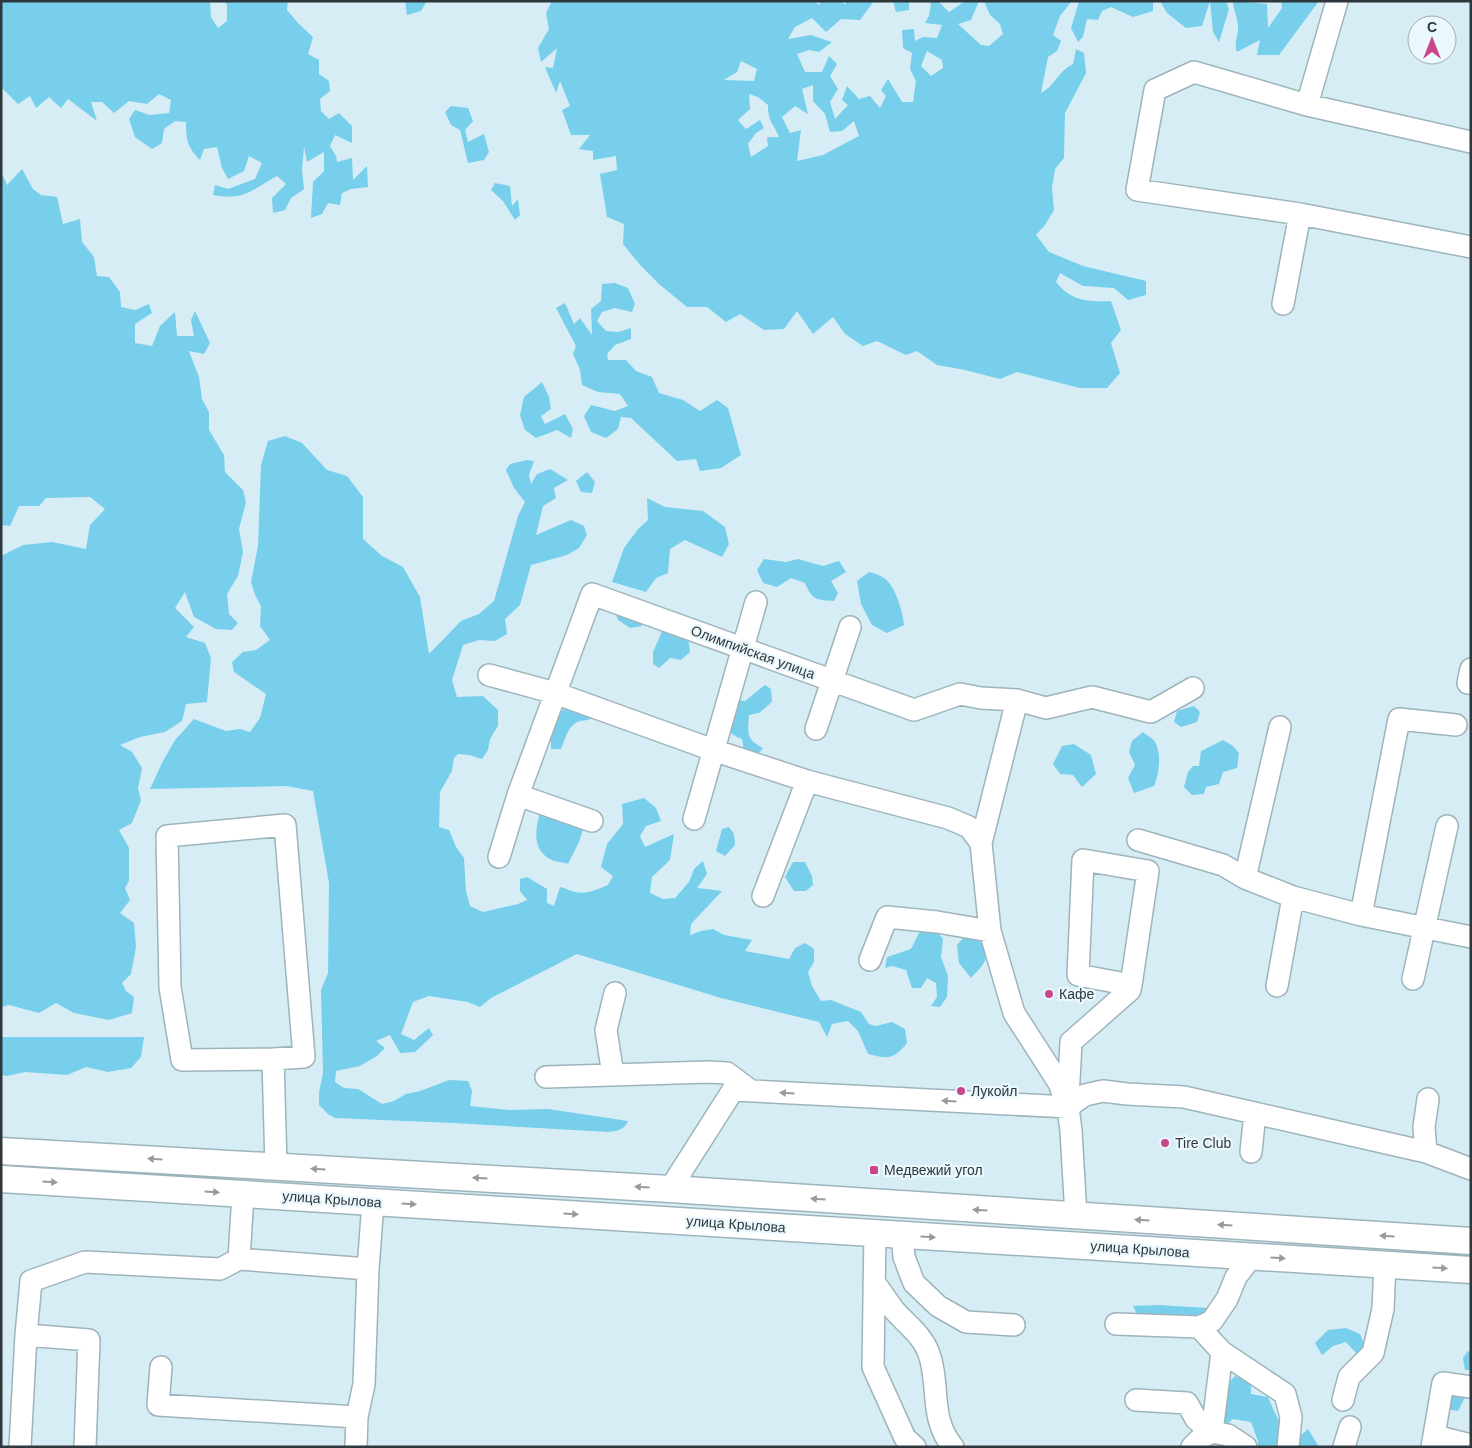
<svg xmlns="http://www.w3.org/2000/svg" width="1472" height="1448" font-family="Helvetica,sans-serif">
<rect width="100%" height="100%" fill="#d6edf5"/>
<!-- green -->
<path fill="#77cfec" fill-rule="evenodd" d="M1 1H210L211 17 218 28 227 21V5L224 1H288L287 10 298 23 313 37 308 54 319 60V74L329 81 330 91 320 99 321 111 329 119 339 113 352 126V143L335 135 330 146 336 156 337 162 352 158 353 180 367 166 368 187 351 189 342 193 340 205 328 203 322 214 311 218 313 182 324 171V152L307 162 304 147 302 170 304 189 291 198 285 210 273 213 272 198 286 184 277 176C252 190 243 201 213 195L215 185 228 189 255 179 262 163 249 156 244 171 228 179 222 168 217 147 204 149 200 160C187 147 186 139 186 122L175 121 164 129 162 143 152 149 135 137 129 119 135 110 150 115 169 113 171 100 159 94 147 104 129 101 114 113 102 102H91L97 121 68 99 61 108 49 97 36 108 30 96 18 104 3 89 1 90Z
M405 1H427L421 11 407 15Z
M549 1H816L818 5 822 1H842L845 5 846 1H874L860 20 841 19 826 32 812 18 795 27 788 39 811 35 832 42 819 52 809 50 797 54 805 72H822L829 56 837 64 830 76 838 89 830 102 835 119 848 105 842 100 847 86 859 99 870 96 880 108 886 96 881 90 888 79 902 102H913L916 81 910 69 912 53 903 48 902 30 914 29 915 41 923 37 937 38 942 25 925 23 929 16 931 4 928 1H938L949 12 965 1H979L971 20 958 24 981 45 989 46 1003 34 1000 24 990 15 984 1H1072L1060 16 1053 35 1061 41 1057 51 1048 57 1041 93C1055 86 1058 71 1073 64L1076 49 1084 53 1086 73 1065 113 1064 158 1055 169 1052 188 1054 210 1045 225 1036 235 1049 252 1083 266 1146 281V295L1128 300 1114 288 1083 286 1060 273 1056 282C1071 301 1088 302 1111 301L1121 330 1111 343 1120 373 1107 388H1080L1017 372 1000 379 965 370 937 365 917 351 906 355 877 341 863 346 845 334 833 317 813 334 797 311 784 329 764 330 740 314 726 322 707 307H687L659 284 641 266 623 244 624 224 607 217 600 174 617 170 616 156 593 160V151L579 149 590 135H571L562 110 570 106 560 81 556 93 545 67 553 68 557 48 541 62 538 48 549 29 546 13 551 3ZM927 51 942 60 943 68 931 76 921 66ZM741 61 757 69 754 81 724 80 737 72ZM813 85V101L825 114 830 132 842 131 854 121 859 136 823 155 797 161 801 130 790 133 782 117 795 106 808 114 802 89ZM749 94 758 97 768 105C768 122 773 122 779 137H767L768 146 751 157 748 144 756 133 764 128 760 120 746 129 738 120 750 109Z
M893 1H909V10L896 12Z
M1079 1H1153V11L1133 17 1111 7 1102 11 1098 20 1087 19 1083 37 1078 42 1071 28Z
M1160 1H1210L1202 26 1186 28 1167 13Z
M1210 1H1226L1229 9 1219 42 1213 32Z
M1233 1 1267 4 1268 28 1282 8 1281 1H1319L1279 55H1257L1260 40 1237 52C1233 42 1239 36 1238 27 1238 18 1233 10 1233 1Z
M451 106 468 108 473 121 465 130 468 142 484 134 489 152 484 160 468 163 460 130 451 125 445 112Z
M22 169 33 189 41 195 57 197 63 224 80 219 82 242 94 257 97 276 109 277 120 292 121 307 135 310 149 304 152 313 135 324V343L152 346 160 326 175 312 177 336H194L191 320 195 311 210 343 204 354 189 351 199 377 202 399 209 412V430L224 455 225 472 243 490 246 502 239 529 243 552 238 576 227 594 229 614 238 623 232 630 216 629 194 617 185 592 175 608 194 627 186 637 205 643 211 658 207 702 186 704 182 721 165 732 140 737 120 745 132 752 142 768 138 789 141 800 132 823 119 830 129 848V881L125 888 130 900 120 913 134 923 136 947 131 974 122 983 126 991 134 997 132 1013 109 1020 74 1013 56 1003 39 1013 9 1005 1 1007V556L23 545 52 542 86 549 90 525 105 509 90 497 46 498 39 506H19L10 526 1 525V171L7 185Z
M495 183 510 186 512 206 518 199 520 215 515 220 503 201 491 190Z
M615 283 628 288 635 304 632 312 615 308 602 312 597 321 606 331 618 332 631 328V339L615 345 607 354 608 360H626L636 371 652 377 659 393 683 400 700 411 717 400 728 408 741 455 721 468 700 471 696 459 677 461 631 418 621 417 618 429 606 438 591 432 584 416 591 405 615 411 628 406 620 394 598 392 582 385 580 370 573 354 576 346 556 308 565 303 574 324 580 318 592 335 591 309 601 301 602 284Z
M542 382 549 397 551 409 541 416 545 424 565 414 573 429 571 438 557 430 536 438 525 430 520 415 524 397Z
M285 436 302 443 327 470 347 476 363 497V539L382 556 403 567 420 597 429 654 461 621 479 614 494 601 518 516 525 502 514 488 506 470 510 464 527 460 534 461 529 475 531 484 537 474 550 469 568 480 554 488 556 498 543 506 536 535 571 520 584 526 587 535 579 548 567 555 531 565 520 605 505 619 507 634 495 641 479 640 463 645 452 680 457 697 483 696 498 710V726L490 739 488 750 482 759 469 755 458 754 454 758 452 771 440 792 439 827 449 830 456 847 464 858 466 891 470 906 483 912 518 904 527 900 520 891V879L527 877 547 889V903L554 906 560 887C566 888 570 891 575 892 586 895 598 889 608 885L613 876 601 867 607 844 623 824 622 804 644 798 656 808 661 821 646 826 640 836 645 847 674 834 670 860 652 877 650 893 663 899 675 898 689 882 694 869 703 861 707 874 697 888 722 891 691 924 690 935 701 931 713 929 724 935 752 940 745 951 789 959 795 948 805 943 814 949V962L808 972 812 986 821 1001 831 1000 861 1012 869 1024 876 1026 892 1022 905 1029 907 1043C893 1060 888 1059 868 1054L858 1031 848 1021 832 1024 827 1037 819 1022 721 998 577 954 491 998 480 1007 468 1002 429 996 413 1002 401 1034 414 1040 429 1028 433 1035 415 1052 400 1053 390 1035 376 1041 385 1048 377 1056 360 1066 336 1071 335 1082 344 1088 358 1089 382 1104 394 1101 406 1094 420 1091 449 1080 468 1081 472 1091 470 1106 509 1110 548 1109 628 1121C624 1130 617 1131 608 1132L453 1123 335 1118 328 1114 319 1105V1092L323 1073 321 990 328 973 329 883 313 791 286 786 150 789 162 763 175 740 194 719 226 731 240 729 250 732 260 718 266 694 234 672 232 662 243 652 256 650 270 640 260 626 261 606 255 595 251 582 258 546 261 465 268 441Z
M587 472 595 482 592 493 581 492 576 481Z
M647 498 665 507 703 511 725 527 729 544 722 557 685 540 670 549 668 573 656 578 646 592 612 582 624 548 638 529 648 520Z
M764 559 786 562 798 559 823 566 839 561 846 572 831 581 838 593 834 601C816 600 812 600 805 583L791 578 777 587 763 583 757 570Z
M869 572C874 573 880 575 884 578 895 585 903 612 904 625L887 633 872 625 861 604 857 581Z
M615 611 641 617 642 626 630 628 618 620Z
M663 629 688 638 690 652 681 660 670 658 659 668 653 664V652Z
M765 685 771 689 772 702 759 713 749 715C748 732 745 739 763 748L758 754 744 751 742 739 737 737 726 730 733 700 745 701Z
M571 703 591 710 592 718C587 721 585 720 580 721 568 724 565 740 561 749H551V737L557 715Z
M1194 706 1200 712 1197 722 1181 727 1174 722 1177 711Z
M1143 732C1146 735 1153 738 1155 742 1162 755 1159 774 1154 786L1134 793 1128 778 1135 765 1129 752 1132 741Z
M1223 740 1233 746 1239 753 1237 768 1223 772 1219 784 1206 787 1204 794 1192 795 1184 787 1188 772 1193 766H1199L1201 751Z
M1074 744 1091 755 1096 774 1082 787 1073 775 1060 774 1053 764 1062 746Z
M540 813 585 823 579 842 568 864C563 862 556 862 552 860 532 851 535 830 540 813Z
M729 827 734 834 735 845 725 856 716 851 722 829Z
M793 862H805L812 876 813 885 806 891H794L785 877Z
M921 929H935L943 939 941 957 948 976 947 997 940 1007 931 1006 937 997 936 983 927 978 921 988H912L906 970 892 966 885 968 887 957 911 949Z
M966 935 982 939 988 955 982 966 971 978 959 963 957 945Z
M1 1037H144L141 1057 131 1068 108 1072 86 1067 67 1075 25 1072 7 1076 1 1075Z
M1158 1305 1208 1308 1210 1314 1197 1320 1137 1314 1133 1306Z
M1346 1328 1360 1334 1367 1351 1357 1354 1346 1342 1333 1346 1322 1355 1315 1343 1328 1330Z
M1468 1351 1471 1352V1370H1465L1463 1358Z
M1235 1376 1251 1382V1394L1268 1397 1281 1426 1280 1447H1258V1441L1251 1422 1233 1419 1220 1430 1226 1385Z
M1454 1391 1465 1397 1458 1411 1447 1409 1446 1399Z
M1308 1429 1319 1447H1297L1299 1437Z"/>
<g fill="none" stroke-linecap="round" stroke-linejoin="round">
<defs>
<path id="minor" d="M1307 105 1337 1
M1471 142 1307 105 1194 72 1155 90 1137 190 1300 214 1471 247
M1283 304 1300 214
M1471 669 1468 683H1471
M489 675 555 693 713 750 807 781 948 818 969 827 981 843
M1017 700 981 843 990 931 1014 1013 1059 1083 1068 1107 1071 1131 1076 1216
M816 729 850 627
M518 795 592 821
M694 819 756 602
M1138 840 1223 865 1245 878 1280 727
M499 857 518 795 592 594 914 710 960 694 981 698 1017 700 1046 708 1092 697 1151 712 1193 688
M1245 878 1293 897 1361 915 1471 937
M763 896 807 781
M1361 915 1399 719 1456 725
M870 960 887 917 937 922 990 931
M1413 979 1447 826
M1277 986 1293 897
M273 1059 182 1060 170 987 167 836 285 825 304 1057 273 1059 276 1166
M613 1075 606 1030 615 993
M546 1077 708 1072 727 1073 751 1091
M1068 1099 1071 1042 1130 990 1131 985 1148 871 1083 860 1078 975 1131 985
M1251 1152 1255 1113
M1426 1152 1424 1127 1428 1099
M670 1189 733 1090 1068 1107 1085 1095 1103 1091 1127 1094 1184 1097 1426 1152 1471 1169
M875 1233 873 1367 905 1438 915 1447
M902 1235 904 1257 914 1283 938 1306 966 1322 1014 1325
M239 1259 368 1269 364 1384 357 1417 356 1447
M368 1269 373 1202
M874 1282C881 1291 887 1301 894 1310 906 1324 921 1334 928 1351 941 1384 928 1417 953 1447
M1116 1324 1199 1327 1212 1321 1227 1299 1236 1277 1252 1256
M1199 1327 1222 1352 1285 1394 1291 1417 1288 1447
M26 1335 89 1340 85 1447
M161 1367 158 1405 357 1417
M1136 1400 1187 1403 1196 1419 1212 1432 1228 1435 1246 1447
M1343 1400 1349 1377 1373 1353 1383 1309 1385 1265
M1212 1432 1222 1352
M1435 1436 1471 1445
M20 1447 26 1335 31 1281 85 1262 220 1269 239 1259 243 1194
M1192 1447 1201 1438 1212 1432
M1344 1447 1350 1427
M1432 1447 1443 1383 1471 1387"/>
<path id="major" d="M1 1151 670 1189 1471 1241
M1 1179 1471 1270"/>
</defs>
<!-- minor casing -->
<use href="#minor" stroke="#9eb4bc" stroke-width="24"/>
<!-- major casing -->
<use href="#major" stroke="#9eb4bc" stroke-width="29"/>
<!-- minor -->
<use href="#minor" stroke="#fff" stroke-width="21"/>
<!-- major -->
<use href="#major" stroke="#fff" stroke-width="26"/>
</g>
<!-- one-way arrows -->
<defs><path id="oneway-solid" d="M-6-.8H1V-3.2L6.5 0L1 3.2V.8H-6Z" transform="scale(1.25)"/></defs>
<g fill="#969b9d">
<use href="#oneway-solid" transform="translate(787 1093) rotate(-177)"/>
<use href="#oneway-solid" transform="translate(949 1101) rotate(-177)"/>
<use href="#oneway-solid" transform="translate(155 1159) rotate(-177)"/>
<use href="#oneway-solid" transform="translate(318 1169) rotate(-177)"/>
<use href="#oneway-solid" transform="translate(480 1178) rotate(-177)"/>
<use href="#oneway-solid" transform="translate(50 1182) rotate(3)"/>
<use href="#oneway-solid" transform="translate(642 1187) rotate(-177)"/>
<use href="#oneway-solid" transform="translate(212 1192) rotate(3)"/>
<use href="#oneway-solid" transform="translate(818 1199) rotate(-176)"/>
<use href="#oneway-solid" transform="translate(409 1204) rotate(4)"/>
<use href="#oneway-solid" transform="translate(980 1210) rotate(-176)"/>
<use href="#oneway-solid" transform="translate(571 1214) rotate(4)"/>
<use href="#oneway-solid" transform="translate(1142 1220) rotate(-176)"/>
<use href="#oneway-solid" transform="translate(1225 1225) rotate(-176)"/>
<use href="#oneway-solid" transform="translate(1387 1236) rotate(-176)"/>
<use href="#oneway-solid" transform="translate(928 1237) rotate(3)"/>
<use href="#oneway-solid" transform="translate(1278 1258) rotate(4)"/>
<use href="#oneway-solid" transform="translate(1440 1268) rotate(3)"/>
</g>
<!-- markers -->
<g fill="#ca468c" stroke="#ebf8fd" stroke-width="2">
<circle cx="1049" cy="994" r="5"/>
<circle cx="961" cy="1091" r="5"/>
<circle cx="1165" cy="1143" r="5"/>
<rect x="869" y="1165" width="10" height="10" rx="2.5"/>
</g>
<g text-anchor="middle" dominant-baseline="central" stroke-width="4.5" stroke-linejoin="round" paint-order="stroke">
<!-- street labels -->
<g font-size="14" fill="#2e373b" stroke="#ebf8fd">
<text transform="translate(753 652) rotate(20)">Олимпийская улица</text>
<text transform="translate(332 1199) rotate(4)">улица Крылова</text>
<text transform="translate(736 1224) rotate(4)">улица Крылова</text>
<text transform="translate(1140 1249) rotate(4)">улица Крылова</text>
</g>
<!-- poi labels -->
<g font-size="14" fill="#2e373b" stroke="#ebf8fd" text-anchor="start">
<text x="1059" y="994">Кафе</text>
<text x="971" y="1091">Лукойл</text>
<text x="1175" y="1143">Tire Club</text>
<text x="884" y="1170">Медвежий угол</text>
</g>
</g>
<!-- border -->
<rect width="1472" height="1448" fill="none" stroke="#2e373b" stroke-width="5"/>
<!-- north arrow -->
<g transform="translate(1432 40)"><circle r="24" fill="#ebf8fd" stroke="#9fabaf"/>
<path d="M0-4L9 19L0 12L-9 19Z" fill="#ca468c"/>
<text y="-8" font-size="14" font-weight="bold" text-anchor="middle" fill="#2e373b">С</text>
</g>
</svg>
